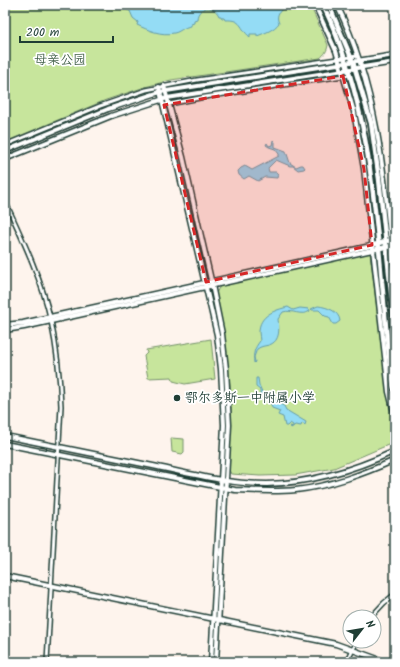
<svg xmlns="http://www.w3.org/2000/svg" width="400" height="667" font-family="Kalam,'LXGW WenKai TC',sans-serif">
<rect width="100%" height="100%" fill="#fef4ed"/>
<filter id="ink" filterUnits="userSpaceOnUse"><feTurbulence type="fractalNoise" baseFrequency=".025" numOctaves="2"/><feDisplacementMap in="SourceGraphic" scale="8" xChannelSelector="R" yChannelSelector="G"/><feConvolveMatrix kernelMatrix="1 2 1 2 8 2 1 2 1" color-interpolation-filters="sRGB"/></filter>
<g filter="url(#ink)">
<!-- green -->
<path fill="#c7e59c" stroke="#739168" d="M5 5H310L328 45C327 51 325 54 320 58L171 80 145 87 106 100 5 142Z
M370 253 388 396 395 426V442L334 468 295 475 260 476 231 474 229 470 231 418 230 385 223 328 216 293 220 286Z
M211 339 215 379 185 384 173 381 172 377 148 378 144 356 147 353 146 350Z
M171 438 184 439V452L182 454 172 452Z"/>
<!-- water -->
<path fill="#94dcf5" stroke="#659ca8" d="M121 5H284L283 9C278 11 276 18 279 23 274 30 265 33 257 36V34H250V37C239 28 243 19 225 20L224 18H222L221 16H219C214 4 198 6 197 19L194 20V23L191 24V26C183 27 180 32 174 33 161 36 148 30 137 25L138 22 133 18 130 11 123 8Z
M273 140 275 142V147L286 151 290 163 296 167 301 165H303L305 168 304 169 298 170 293 166H290C285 164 281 162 276 160L268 168 269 172H276L278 174 277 178 265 177 258 181 249 176 244 179 239 175 238 171 241 168 245 166 252 170 279 156V154L275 149 269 147 266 145 267 143 269 146 272 145Z
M318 306C327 307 339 311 340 321L336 324H333L329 317 325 316 319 310H312L311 309Z
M288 307 293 310 300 308 309 309 310 311C301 317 292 309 283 312L278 319C279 328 281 341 269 345 265 346 261 346 257 349L254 357 255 362 254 363C253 353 254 349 260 341 260 338 259 335 259 332 259 315 275 310 288 307Z
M256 378H258L259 385 263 394 268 395 271 398 277 400 280 404 284 406 286 410 306 422 305 425 302 423 301 426 295 425 291 428 290 426 293 427V425L290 423 287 426H285L283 417 278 415 280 411 272 408 269 398 260 394V390L256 387Z"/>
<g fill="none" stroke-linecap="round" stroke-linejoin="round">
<defs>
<path id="street" d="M164 105 205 97 350 75
M5 145 100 106 146 90 197 80 357 56
M5 201C23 240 42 280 51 321 57 349 60 378 61 406L47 662
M371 617 384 603 395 594
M347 662 357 641"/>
<path id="secondary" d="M315 5 336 51 354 112 364 169 389 392 395 416
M337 5C380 92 386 191 395 286
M164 86 183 157 211 280 222 334 226 369 229 425 216 662
M159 87 217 335 221 369 224 425 211 662
M5 151 108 109 160 92 395 55
M5 159 111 116 167 98 395 62
M5 325 23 323 366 247 395 239
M5 330 24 327 395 245
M5 436C54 446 104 456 153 466 191 474 229 484 267 484 312 483 354 470 395 451
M5 444 235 490C255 491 276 492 296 490 331 486 363 474 395 460
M5 576 336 644 386 662"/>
<path id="primary" d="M323 5C365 91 374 188 382 282 386 319 387 357 395 394
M329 5 353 62 371 123 379 179 395 329"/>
</defs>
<!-- street casing -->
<use href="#street" stroke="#1f3d34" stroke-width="6"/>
<!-- secondary casing -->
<use href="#secondary" stroke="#1f3d34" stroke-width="7"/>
<!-- primary casing -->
<use href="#primary" stroke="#1f3d34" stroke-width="8"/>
<!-- street -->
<use href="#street" stroke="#fff" stroke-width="3"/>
<!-- secondary -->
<use href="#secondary" stroke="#fff" stroke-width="4"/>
<!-- primary -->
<use href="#primary" stroke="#fff" stroke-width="4.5"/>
</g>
</g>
<!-- marked area -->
<path fill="#d62828" fill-opacity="0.2" stroke="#d62828" stroke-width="3" stroke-dasharray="8 5" stroke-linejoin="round" d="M343 76 364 169 372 245 206 282 164 105Z"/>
<!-- markers -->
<circle fill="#1f3d34" stroke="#fff" stroke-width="1.5" cx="177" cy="398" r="4"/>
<g text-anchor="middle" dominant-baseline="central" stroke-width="3.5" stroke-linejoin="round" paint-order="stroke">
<!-- park labels -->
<g font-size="13" fill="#415f49" stroke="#fff">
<text x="60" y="60">母亲公园</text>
</g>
<!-- poi labels -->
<g font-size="13" fill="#1f3d34" stroke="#fff" text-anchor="start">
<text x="185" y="398">鄂尔多斯一中附属小学</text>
</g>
</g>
<!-- margin -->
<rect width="400" height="667" fill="none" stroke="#fff" stroke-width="20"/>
<rect x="10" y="10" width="380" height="647" fill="none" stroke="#1f3d34" stroke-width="1.5" filter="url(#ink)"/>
<!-- north arrow -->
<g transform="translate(362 629) rotate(59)"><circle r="19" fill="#ffffff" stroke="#a5b1ae"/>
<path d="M0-3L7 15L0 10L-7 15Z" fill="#1f3d34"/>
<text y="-6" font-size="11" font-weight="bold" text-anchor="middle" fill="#1f3d34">N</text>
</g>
<!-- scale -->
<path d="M20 36v6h93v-6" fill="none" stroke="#1f3d34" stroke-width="2"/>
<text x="26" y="36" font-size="12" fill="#1f3d34" stroke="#ffffff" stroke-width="3" paint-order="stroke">200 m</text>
</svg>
